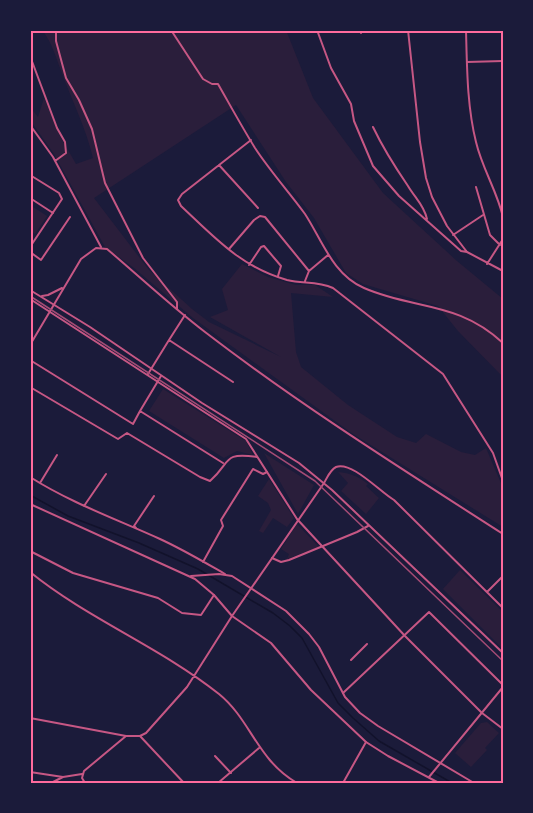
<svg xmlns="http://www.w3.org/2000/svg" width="533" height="813" font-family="Merriweather,serif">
<rect width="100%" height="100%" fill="#1b1b3a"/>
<!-- green -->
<path fill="#2a1e3b" d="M42 30H286L313 98 383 193 457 261 503 299V377L458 331 438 306 363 284 346 273 314 218 286 182 236 105 94 198 149 270 192 309 209 322 281 357 210 317 228 310 222 289 242 264 268 277 296 285H315L333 297 291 293 296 352 301 367 348 405 397 437 416 443 426 434 461 452 475 455 486 448 503 488V527L353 434 193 318 134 268 105 247 54 154 30 120V107L38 117 44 98 60 136 76 164 93 158C86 128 72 101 62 73 55 56 53 44 42 30Z
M30 205 47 216 35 234 30 231Z
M163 389 246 441 253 455 237 451 224 458 149 411Z
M264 453 314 485 298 514Z
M338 472C350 473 358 476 368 484L366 486 379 498 366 514 341 491 348 483Z
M269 479 294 518 287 527 273 518 263 533 259 531 271 510 268 503 258 496Z
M297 524 319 547 287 559 289 554 281 549Z
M460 570 503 612V649L443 589Z
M487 722 499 733 485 748 487 750 471 767 455 753 481 723Z"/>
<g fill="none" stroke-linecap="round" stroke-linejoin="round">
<!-- stream -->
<path stroke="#12122b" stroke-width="1.5" d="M30 495 68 516 139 543 198 569 273 613 290 626 302 638 338 703 353 718 379 741 452 783"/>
<!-- minor -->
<path stroke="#c65784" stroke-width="2" d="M56 30V41L66 78 79 100 92 129 105 183 143 258 177 302V309
M171 30 203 79 212 84H218C230 105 242 127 255 148 270 171 289 192 305 214 322 240 333 275 364 288 415 310 458 301 503 343
M317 30 331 68 351 104 354 121 373 166 399 196 461 251 467 252
M360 30 361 33
M408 30 420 142 426 178 432 197 447 226 467 252 503 271
M466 30C467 67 467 106 476 142 482 168 497 191 503 217
M30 56 57 128 65 142 66 153 55 161
M467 62 503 61
M30 125 53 157 101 247
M373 127C383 148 395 167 408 186 415 198 424 205 427 219
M251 140 182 194 178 200 181 206C215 238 241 267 287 280 303 284 317 281 333 288L443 374 493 453 503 481
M219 165 258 208
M30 175 59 193 62 199 30 247
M476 187 490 235 500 245
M30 198 53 213
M453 235 483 215
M229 249 254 220 260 216 265 217 309 271
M30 252 41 260 70 217
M487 264 503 239
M249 265 261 247 264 246 281 266 278 276
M305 281 309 271 328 255
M169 340 185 315
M30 360 133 424 140 411 223 463
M148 374 169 340 233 382
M30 387 118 439 127 433 200 477 210 481C232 462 221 452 257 457
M140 411 161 376
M30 477C71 503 116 519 160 539 182 549 204 562 225 574
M40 483 57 455
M324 483C327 478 330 470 336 467 352 461 380 492 394 500L503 608
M84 506 106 474
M136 528 134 526 154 496
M30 551 73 573 158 598 182 613 201 615 214 595
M272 558 281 562 289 560 357 532 368 526
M203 562 223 526 221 520 253 469 263 474 267 472
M30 572C88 619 160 647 219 694 251 720 257 760 297 783
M487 592 502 577 503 578
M351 660 367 644
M343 693 429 612 503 685
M30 718 126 736H140L146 733 187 687 232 616
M140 736 184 783
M215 756 231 773
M30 772 63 777
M429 777 503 687
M51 783 63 777 82 774
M85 783 82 778 84 771 126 736
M218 783 259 748
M343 783 366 742"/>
<!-- tertiary -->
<path stroke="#c65784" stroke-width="2" d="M30 290 90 327 202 403 299 463 332 490 503 653
M42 296 48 295 62 288
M30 299 246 439 297 519 405 636 482 713 503 729
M30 345 81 259 96 248 107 249C140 277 171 306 205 332 300 405 402 469 503 534
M30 504 195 579 214 595 232 616 271 643 311 690 366 742 388 756 439 783
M191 576 219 574 232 576 286 611 309 634 319 647 345 697 360 713 378 726 474 783
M232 616 324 483"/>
<!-- tram -->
<path stroke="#a44b75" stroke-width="1.5" d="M30 296 315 481 503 661"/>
</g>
<!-- border -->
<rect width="533" height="813" fill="none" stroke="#1b1b3a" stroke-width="63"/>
<rect x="32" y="32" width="470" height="750" fill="none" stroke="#ff6b9d" stroke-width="2"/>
</svg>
